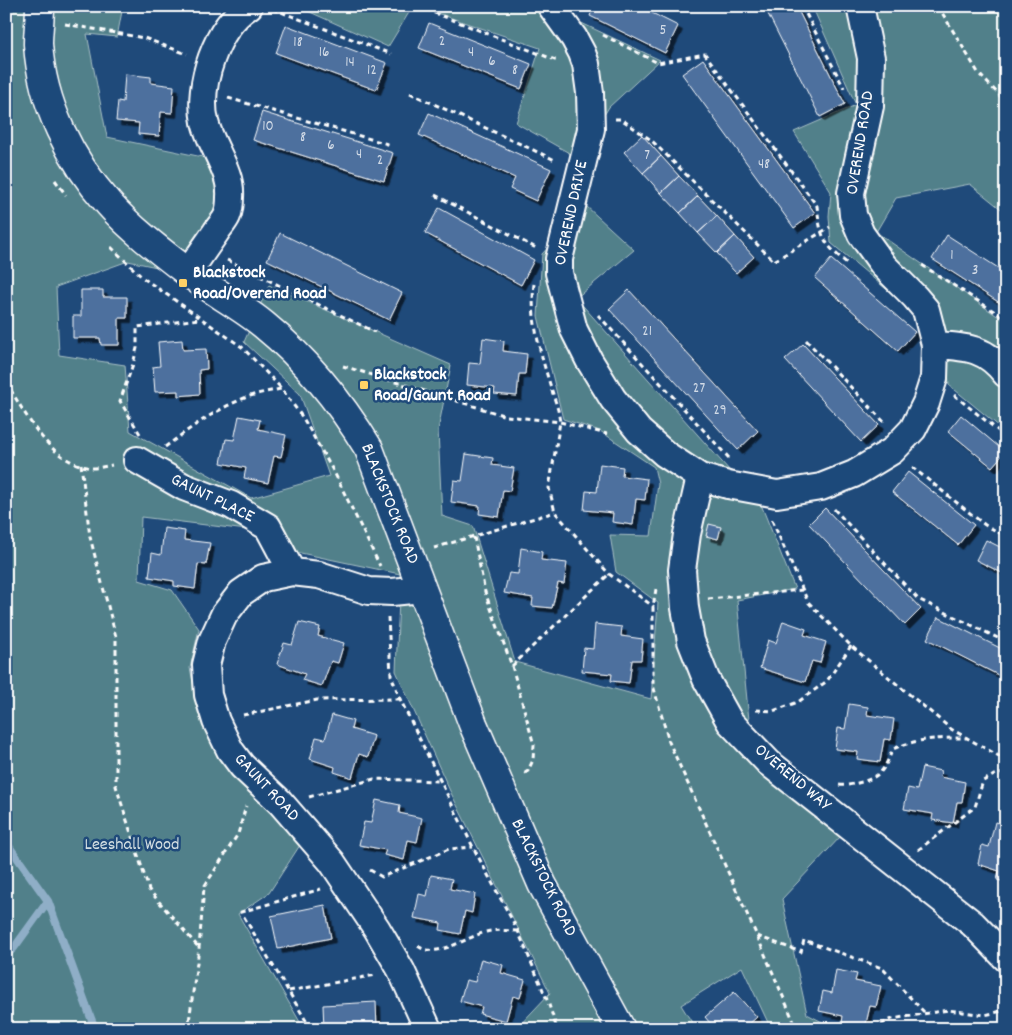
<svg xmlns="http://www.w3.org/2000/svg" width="1012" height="1035" font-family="Dekko,sans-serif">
<defs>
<filter id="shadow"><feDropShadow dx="4.5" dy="4.5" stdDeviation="0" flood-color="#0009"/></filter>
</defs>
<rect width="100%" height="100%" fill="#1f4a7a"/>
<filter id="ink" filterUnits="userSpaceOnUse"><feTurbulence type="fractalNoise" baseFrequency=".02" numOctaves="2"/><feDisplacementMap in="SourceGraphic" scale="10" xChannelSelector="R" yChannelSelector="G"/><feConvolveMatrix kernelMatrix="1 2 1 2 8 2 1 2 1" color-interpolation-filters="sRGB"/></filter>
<g filter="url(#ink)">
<!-- green -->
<path fill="#51808a" stroke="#a8c0c4" d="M6 6H123L117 37 87 34 107 137 212 159 225 195 186 273 128 261 56 287 59 355 125 365 130 431 251 498 329 476 300 394 244 342 269 285 451 365 438 430 442 516 473 526 515 662 651 699 658 603 616 572 610 535 651 536 658 484 654 467 600 431 563 419 538 316 542 254 586 206 634 250 576 298 762 507 795 589 737 600 753 760 842 835 782 899 807 1014 826 1024 830 1029H771L742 967 681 1005 696 1029H516L550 993 450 791 396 671 400 574 296 552 263 532 141 517 139 580 172 590 199 629 190 668 198 705 302 842 269 893 238 914 304 1029H6Z
M301 6H413L388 47 301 8Z
M416 6H560L558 12 660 60 609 107 578 158 516 123 540 48Z
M812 6H1006V213L970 184 896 198 876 232 1006 322V432L949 385 946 339 831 243 829 216 831 192 794 132 856 105Z"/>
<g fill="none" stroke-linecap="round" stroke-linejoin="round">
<!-- stream -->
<path stroke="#8faec7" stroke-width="8" d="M6 842 48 901 14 948 6 955
M48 901 95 1029"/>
</g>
<!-- building -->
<path fill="#4d6f9e" stroke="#fff" filter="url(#shadow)" d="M594 6H638L678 26 665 53 590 16Z
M764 6H796L845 104 820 117Z
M429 23 531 64 521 89 419 48Z
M286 25 387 63 376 90 276 53Z
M703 59 815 213 794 228 682 74Z
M125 74 151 77V83L174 86 172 113 161 112 159 136 138 134 139 123 116 121 118 101 123 102Z
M262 112 393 153 384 181 253 140Z
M429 113 551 169 536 201 510 189 515 178 419 135Z
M642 135 661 156 643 173 624 152Z
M661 156 679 176 661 193 643 173Z
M679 176 698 196 680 213 661 193Z
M698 196 717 216 698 233 680 213Z
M439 208 534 260 521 285 425 233Z
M717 216 735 236 717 253 698 233Z
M280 233 402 293 389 320 267 260Z
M947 235 1006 273V307L932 259Z
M735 236 754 257 736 273 717 253Z
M831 259 915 332 898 351 815 278Z
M81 290H103V297H127V318H119V345H101L100 338H73V316H81Z
M629 290 758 431 738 450 609 309Z
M483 338 504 341 503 351 527 354 525 374H519L517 396 494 394 495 388 467 385 469 363 480 364Z
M182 340 183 350 206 349 207 369 199 370 200 394 178 396V391L155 392 153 367 160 366 158 342Z
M803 344 879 425 861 442 785 360Z
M961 415 1005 452 992 467 948 431Z
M239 416 260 420 258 429 286 435 281 457 274 456 268 483 244 478 246 468 221 463 226 439 234 440Z
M466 454 493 458 492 465 514 468 510 491 503 490 499 517 479 514 480 506 451 502 454 480 462 481Z
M600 464 623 467 622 476 647 479 645 500 636 499 633 525 612 522 613 513 584 510 586 491 597 492Z
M908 472 974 525 958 545 892 492Z
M825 508 921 609 905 625 809 524Z
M709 524 721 527 718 539 706 536Z
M164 528 185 531 184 540 210 543 206 565 198 564 195 589 174 586V581L149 577 152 553 161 555Z
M986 540 1006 550V575L976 560Z
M521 548 542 552 541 560 567 563 564 584 558 583 552 608 532 606 533 598 504 593 509 573 518 574Z
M938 617 1006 651V679L927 639Z
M783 621 806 629 804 635 826 642 820 663 812 661 805 682 760 668 768 640 776 643Z
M299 622 320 627 318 636 344 643 338 663 331 661 322 686 302 680 305 674 277 664 284 643 292 645Z
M595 624 622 627 621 636 643 639 641 660H632L629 683 611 681 612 674 582 671 584 648 593 649Z
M849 704 868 707 867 715 894 719 891 740 884 739 880 762 857 759 858 752 835 749 838 728 845 729Z
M332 715 353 721 351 729 374 736 368 757 359 754 352 778 334 772 335 767 310 759 316 737 325 739Z
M922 767 941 771 940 777 965 782 962 802H957L953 823 932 820 933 814 904 809 908 788 917 790Z
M376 800 400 805 399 813 422 818 417 842 408 840 404 860 384 855 386 850 359 845 364 822 371 823Z
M995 822 1006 825V882L997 880 999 871 978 864 982 845 989 847Z
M431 875 452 879 450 889 475 894 472 913 465 911 460 934 440 930 441 923 414 918 419 894 427 896Z
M325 905 331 938 278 949 271 916Z
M481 959 503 965 501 973 525 980 520 998 513 996 506 1021 480 1014 482 1007 460 1001 466 980 475 982Z
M836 970 857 974 855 981 881 986 876 1007 870 1006 865 1028 842 1023 843 1016 819 1011 823 991 832 993Z
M734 992 757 1017 746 1027 747 1029H715L705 1017Z
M376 1002 377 1029H324L323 1005Z"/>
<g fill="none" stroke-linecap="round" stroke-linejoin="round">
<defs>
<path id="minor" d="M551 6 574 38 582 53 586 64 590 93 591 129 559 259V273L574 330 589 360 613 399 639 431 665 454 700 477 728 485 777 494 821 487 854 474 892 451 913 429 926 403 934 378 935 345 926 310 915 297 884 266 861 234 853 215 851 193 870 106 871 58 860 6
M188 273C197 259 207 245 216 232 219 227 225 221 227 216 229 211 230 203 230 197 232 171 211 147 205 122 197 85 216 27 249 6
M935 345C966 347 985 347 1006 374
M137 460 184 487 231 505 268 527 292 572
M700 477 687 534 682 570 685 608 691 641 706 679 730 722 769 763 973 924 1006 958
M422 589 392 592 369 591 319 575 292 572 263 578 241 593 224 615 212 641 206 665 208 695 216 721 230 750 242 766 280 802 332 862 377 929 401 970 428 1029"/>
<path id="tertiary" d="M40 6C40 19 38 32 38 44 42 104 70 160 109 204 131 229 160 251 186 271 211 291 240 305 264 325 307 360 341 403 369 449L473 724 542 884 621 1029"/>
</defs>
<!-- minor casing -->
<use href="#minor" stroke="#fff" stroke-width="30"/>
<!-- tertiary casing -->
<use href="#tertiary" stroke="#fff" stroke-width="31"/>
<!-- path -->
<path stroke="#fff" stroke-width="3" stroke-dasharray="5 4" stroke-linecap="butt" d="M417 6 555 60H557
M802 6 844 88
M938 6 979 74 1006 102
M273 9 391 54
M65 24 144 38 187 54
M603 35 658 63 705 54 817 206C821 239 823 243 849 265
M410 93 557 161
M228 98 391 145
M615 119H621L651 140 774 261 830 227
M55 180 66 195
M435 195 536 248
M111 247 143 278 242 347 281 388 303 418 335 474 380 566
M227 260 375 332
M922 265 1006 319
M534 284C529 327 546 370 558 410L560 422 549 488 555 512 609 574 654 607
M598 315 729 458
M806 340 885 423
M343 366 506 416 560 422 607 434
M6 382C27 416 49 463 93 468 99 468 107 466 112 465
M954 395 1006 437
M140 434 120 401 133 364 137 348V327L199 319
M165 447C189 429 212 412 240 400 252 394 267 392 281 389
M81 464 90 537 116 637V786L149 890 199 948
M912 467 985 525 1006 536
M834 509 918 599 1006 642
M772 520 808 602 851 646 951 729 1006 760
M474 537 485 592 512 666 534 745 533 760 528 771 522 775
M434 548 555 512
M656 589 653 607V685L669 742 757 936 797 1029
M708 599 802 590
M388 617 391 675 400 699 473 847 518 931 548 1002 557 1029
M512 666 609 574
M756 710 773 711 798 702 827 681 851 646
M243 715 317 700 400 699
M839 785C847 786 853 784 862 782 883 775 884 769 893 749 918 738 941 738 968 738
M309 797 374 779 441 781
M918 850 975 807 983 781 996 774 1006 773
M370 870 382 877 449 849 473 847
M757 936 801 952 804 940 882 968 925 1013
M418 946C436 960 468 936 486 932 495 929 508 931 518 931
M289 991 376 975
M188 1029 199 948 204 887 238 834 246 806
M311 1029 241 912 321 889
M873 1029 892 1019 948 1010 985 1015 1006 1010"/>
<!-- minor -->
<use href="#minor" stroke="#1f4a7a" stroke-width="26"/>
<!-- tertiary -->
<use href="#tertiary" stroke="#1f4a7a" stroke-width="28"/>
</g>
</g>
<!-- markers -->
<g fill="#ffd166" stroke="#1f4a7a" stroke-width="2">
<rect x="178" y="278" width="10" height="10" rx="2.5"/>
<rect x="359" y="380" width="10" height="10" rx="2.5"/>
</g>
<g text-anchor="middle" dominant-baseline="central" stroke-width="5" stroke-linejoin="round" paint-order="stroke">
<!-- number labels -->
<g font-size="15" fill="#d2dbe7">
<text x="663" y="31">5</text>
<text x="442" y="42">2</text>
<text x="298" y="43">18</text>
<text x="324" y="53">16</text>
<text x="471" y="53">4</text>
<text x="492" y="62">6</text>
<text x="350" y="63">14</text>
<text x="372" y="71">12</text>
<text x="515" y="71">8</text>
<text x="268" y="127">10</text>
<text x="303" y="138">8</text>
<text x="331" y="146">6</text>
<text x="359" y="155">4</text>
<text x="647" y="156">7</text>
<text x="380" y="161">2</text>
<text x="764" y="165">48</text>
<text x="952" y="256">1</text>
<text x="975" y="271">3</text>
<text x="647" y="332">21</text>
<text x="699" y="389">27</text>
<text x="720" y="411">29</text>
</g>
<!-- street labels -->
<g font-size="18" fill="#fff" stroke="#1f4a7a">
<text transform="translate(861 143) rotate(-81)">OVEREND ROAD</text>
<text transform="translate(572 213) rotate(-78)">OVEREND DRIVE</text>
<text transform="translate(212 499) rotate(26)">GAUNT PLACE</text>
<text transform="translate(389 504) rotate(68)">BLACKSTOCK ROAD</text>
<text transform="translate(792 778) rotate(40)">OVEREND WAY</text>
<text transform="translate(266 788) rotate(47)">GAUNT ROAD</text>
<text transform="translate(543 878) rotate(64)">BLACKSTOCK ROAD</text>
</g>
<!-- poi labels -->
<g font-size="18" font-weight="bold" fill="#fff" stroke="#1f4a7a" text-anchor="start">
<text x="193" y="273">Blackstock<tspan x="193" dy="21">Road/Overend Road</tspan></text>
<text x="374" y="375">Blackstock<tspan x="374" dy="21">Road/Gaunt Road</tspan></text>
</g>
<!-- park labels -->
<g font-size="18" fill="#d4dfe2" stroke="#1f4a7a">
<text x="132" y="845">Leeshall Wood</text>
</g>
</g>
<!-- margin -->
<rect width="1012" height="1035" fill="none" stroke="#1f4a7a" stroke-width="25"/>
<rect x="12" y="12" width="987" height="1010" fill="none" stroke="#fff" stroke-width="2" filter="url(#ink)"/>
</svg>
